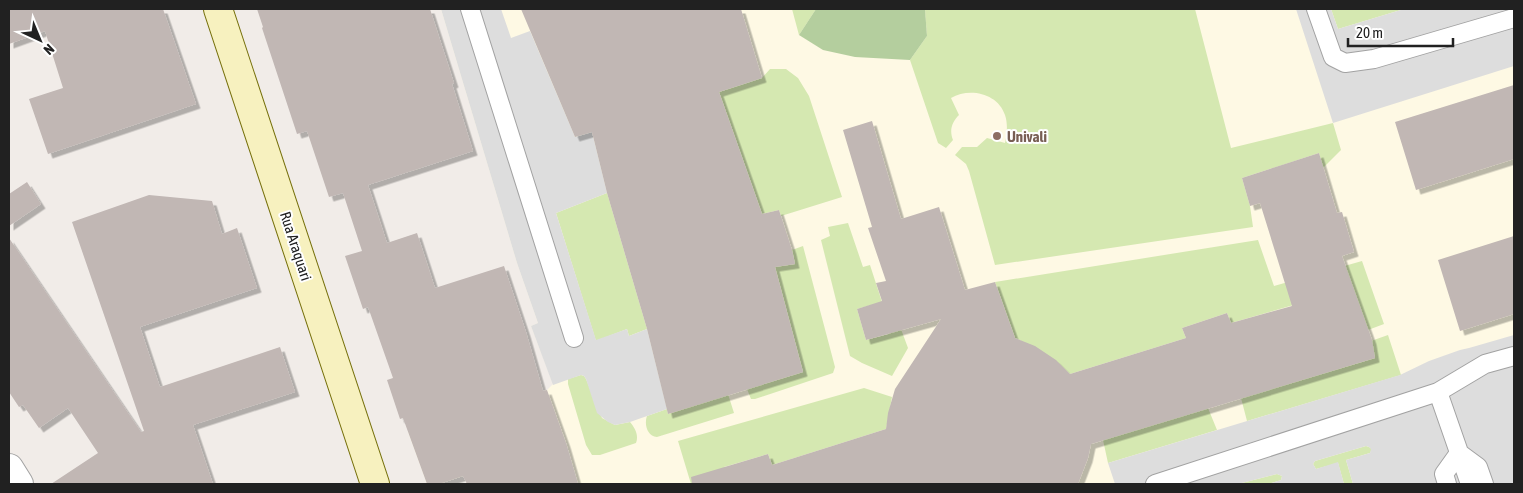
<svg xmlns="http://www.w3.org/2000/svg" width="1523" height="493" font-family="'Asap Condensed',sans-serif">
<defs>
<filter id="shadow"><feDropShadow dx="4.5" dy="4.5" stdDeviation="0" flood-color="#0004"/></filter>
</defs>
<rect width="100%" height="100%" fill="#f1ece8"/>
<!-- education -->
<path fill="#fef9e4" d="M441 9H1514V484H578L566 443 439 484H427L408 432 547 390 553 384 531 326 538 323 517 263Z"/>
<!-- grass -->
<path fill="#d5e8b1" d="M792 9H816L799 35Z
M925 9H1195L1231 148 1333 123 1341 150 1323 168 1319 153 1242 178 1250 206 1253 227 995 265 969 171 966 164 955 155 962 147H977L987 138 1005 143C1007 134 1008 124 1005 115 998 93 969 87 951 98L959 115C952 122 949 130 953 140L946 148 938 143 910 60 927 36Z
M1331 9H1404L1338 29Z
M770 69H786L798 78 809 96 842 197 781 216 779 210 762 214 719 92 762 78Z
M607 193 647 329 629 336 627 329 596 341 556 213Z
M848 223 863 267 870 265 882 302 857 309 866 340 889 334 895 313 908 348 892 376 862 363 850 356 821 240 830 236 828 227Z
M1258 240 1274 286 1362 261 1384 324 1368 330 1353 288 1231 323 1227 313 1182 328 1186 338 1070 374C1054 358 1036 347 1015 338L995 282Z
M803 246 835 367 833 373 755 399H751L747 389 803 372 775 267 795 264 792 250Z
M1388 335 1401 375 1247 421 1241 398 1375 358 1371 341Z
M581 375 584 376 586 379 602 418 615 425 630 422C635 428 639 435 636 443L600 455H592L586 445 568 384V379Z
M864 388 892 397 886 429 772 465 768 454 724 467 727 478 708 484H691L678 441Z
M728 394 734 413 657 437C647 436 644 424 647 416L667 409 668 414Z
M1208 408 1217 430 1108 463 1103 440Z
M1366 446 1369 447 1372 449 1370 453 1346 460 1353 484H1344L1338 463 1316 469 1313 464 1315 461Z
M1277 474 1282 476 1281 480 1268 484H1238Z"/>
<!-- forest -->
<path fill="#b4ce9e" d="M816 9H925L927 36 910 60 855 57 823 50 799 35Z"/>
<!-- parking -->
<path fill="#ddd" d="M441 9H501L511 38 530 31 575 137 592 132 607 193 556 213 596 340 627 329 629 336 647 329 667 409 630 422 615 425 608 422 597 413 586 379 584 376 581 375 553 385 531 326 538 323 517 263Z
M1296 9H1331L1338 29 1404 9H1514V66L1333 123Z
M1514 335V484H1353L1346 460 1370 453 1371 449 1369 447 1366 446 1315 461 1313 464 1316 469 1338 462 1344 484H1268L1281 480 1282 476 1277 474 1238 484H1115L1108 463 1400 375 1429 361 1460 350 1469 348Z"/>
<!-- building -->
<path fill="#c1b7b4" filter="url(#shadow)" d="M9 9H163L196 104 48 154 29 99 63 88 45 31 9 44Z
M257 9H430L454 83 452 84 473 151 368 185 387 243 417 233 435 288 504 266 526 332 543 391 547 390 566 443 578 484H467L463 476 439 484H427L403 418 400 419 387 380 393 378 368 307 363 309 345 256 362 251 343 193 329 197 307 131 297 134 262 28 263 27Z
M521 9H741L762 78 719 92 762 214 779 210 792 250 795 264 775 267 803 372 668 414 647 329 607 193 592 132 575 137Z
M1514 85V159L1416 190 1395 122Z
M872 121 901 219 939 207 965 290 995 282 1015 338 1035 346 1056 360 1070 374 1186 338 1182 328 1227 313 1231 323 1292 306 1260 203 1250 206 1242 178 1319 153 1337 213 1342 212 1354 252 1342 256 1372 340 1375 358 1091 444 1088 458 1078 484H692L691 477 768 454 772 465 886 429 888 413 895 389 941 319 866 340 857 309 882 301 876 283 886 281 868 228 872 227 843 130Z
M27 182 41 204 9 226V194Z
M149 195 212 201 222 234 237 228 257 288 140 327 160 387 280 347 295 392 193 425 213 484H51L98 453 68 408 39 428 23 405 19 407 9 392V238L141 432 144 431 72 222Z
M1514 236V314L1460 331 1438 260Z"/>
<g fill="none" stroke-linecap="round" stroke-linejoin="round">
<defs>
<path id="lane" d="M470 9 574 338
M1316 9 1333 57 1345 63 1374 59 1514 18
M1438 392 1470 484
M1155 484 1438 392 1485 364 1514 356
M1447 484 1444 474 1459 453 1478 467 1484 484"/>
<path id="street" d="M9 468 19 484"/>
<path id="secondary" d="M218 9 375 484"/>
</defs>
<!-- lane casing -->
<use href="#lane" stroke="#a2a2a2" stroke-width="20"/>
<!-- street casing -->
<use href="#street" stroke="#a2a2a2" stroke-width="30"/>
<!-- secondary casing -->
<use href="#secondary" stroke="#756f0a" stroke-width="30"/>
<!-- lane -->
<use href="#lane" stroke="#fff" stroke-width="18"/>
<!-- street -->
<use href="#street" stroke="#fff" stroke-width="28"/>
<!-- secondary -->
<use href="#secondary" stroke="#f7f1bf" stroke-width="28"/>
</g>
<!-- markers -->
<circle fill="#8d6e63" stroke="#fff" stroke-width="2" cx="997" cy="136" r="5"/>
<g text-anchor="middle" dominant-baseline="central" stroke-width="4" stroke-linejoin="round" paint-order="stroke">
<!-- education labels -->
<g font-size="15" font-weight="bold" fill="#785e54" stroke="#fff" text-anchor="start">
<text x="1007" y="136">Univali</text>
</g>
<!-- street labels -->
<g font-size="15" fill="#212121" stroke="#fff">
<text transform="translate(296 246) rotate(72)">Rua Araquari</text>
</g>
</g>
<!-- border -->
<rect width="1523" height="493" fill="none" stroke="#212121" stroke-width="20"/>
<!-- north arrow -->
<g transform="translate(40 40) rotate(136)" stroke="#ffffff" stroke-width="4" paint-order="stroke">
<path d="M0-4L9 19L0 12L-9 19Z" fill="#212121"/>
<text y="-8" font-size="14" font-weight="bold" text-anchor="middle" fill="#212121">N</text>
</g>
<!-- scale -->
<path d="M1348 38v8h105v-8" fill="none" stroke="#212121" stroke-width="2.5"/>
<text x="1356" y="38" font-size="15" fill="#212121" stroke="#ffffff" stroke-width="4" paint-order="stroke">20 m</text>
</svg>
